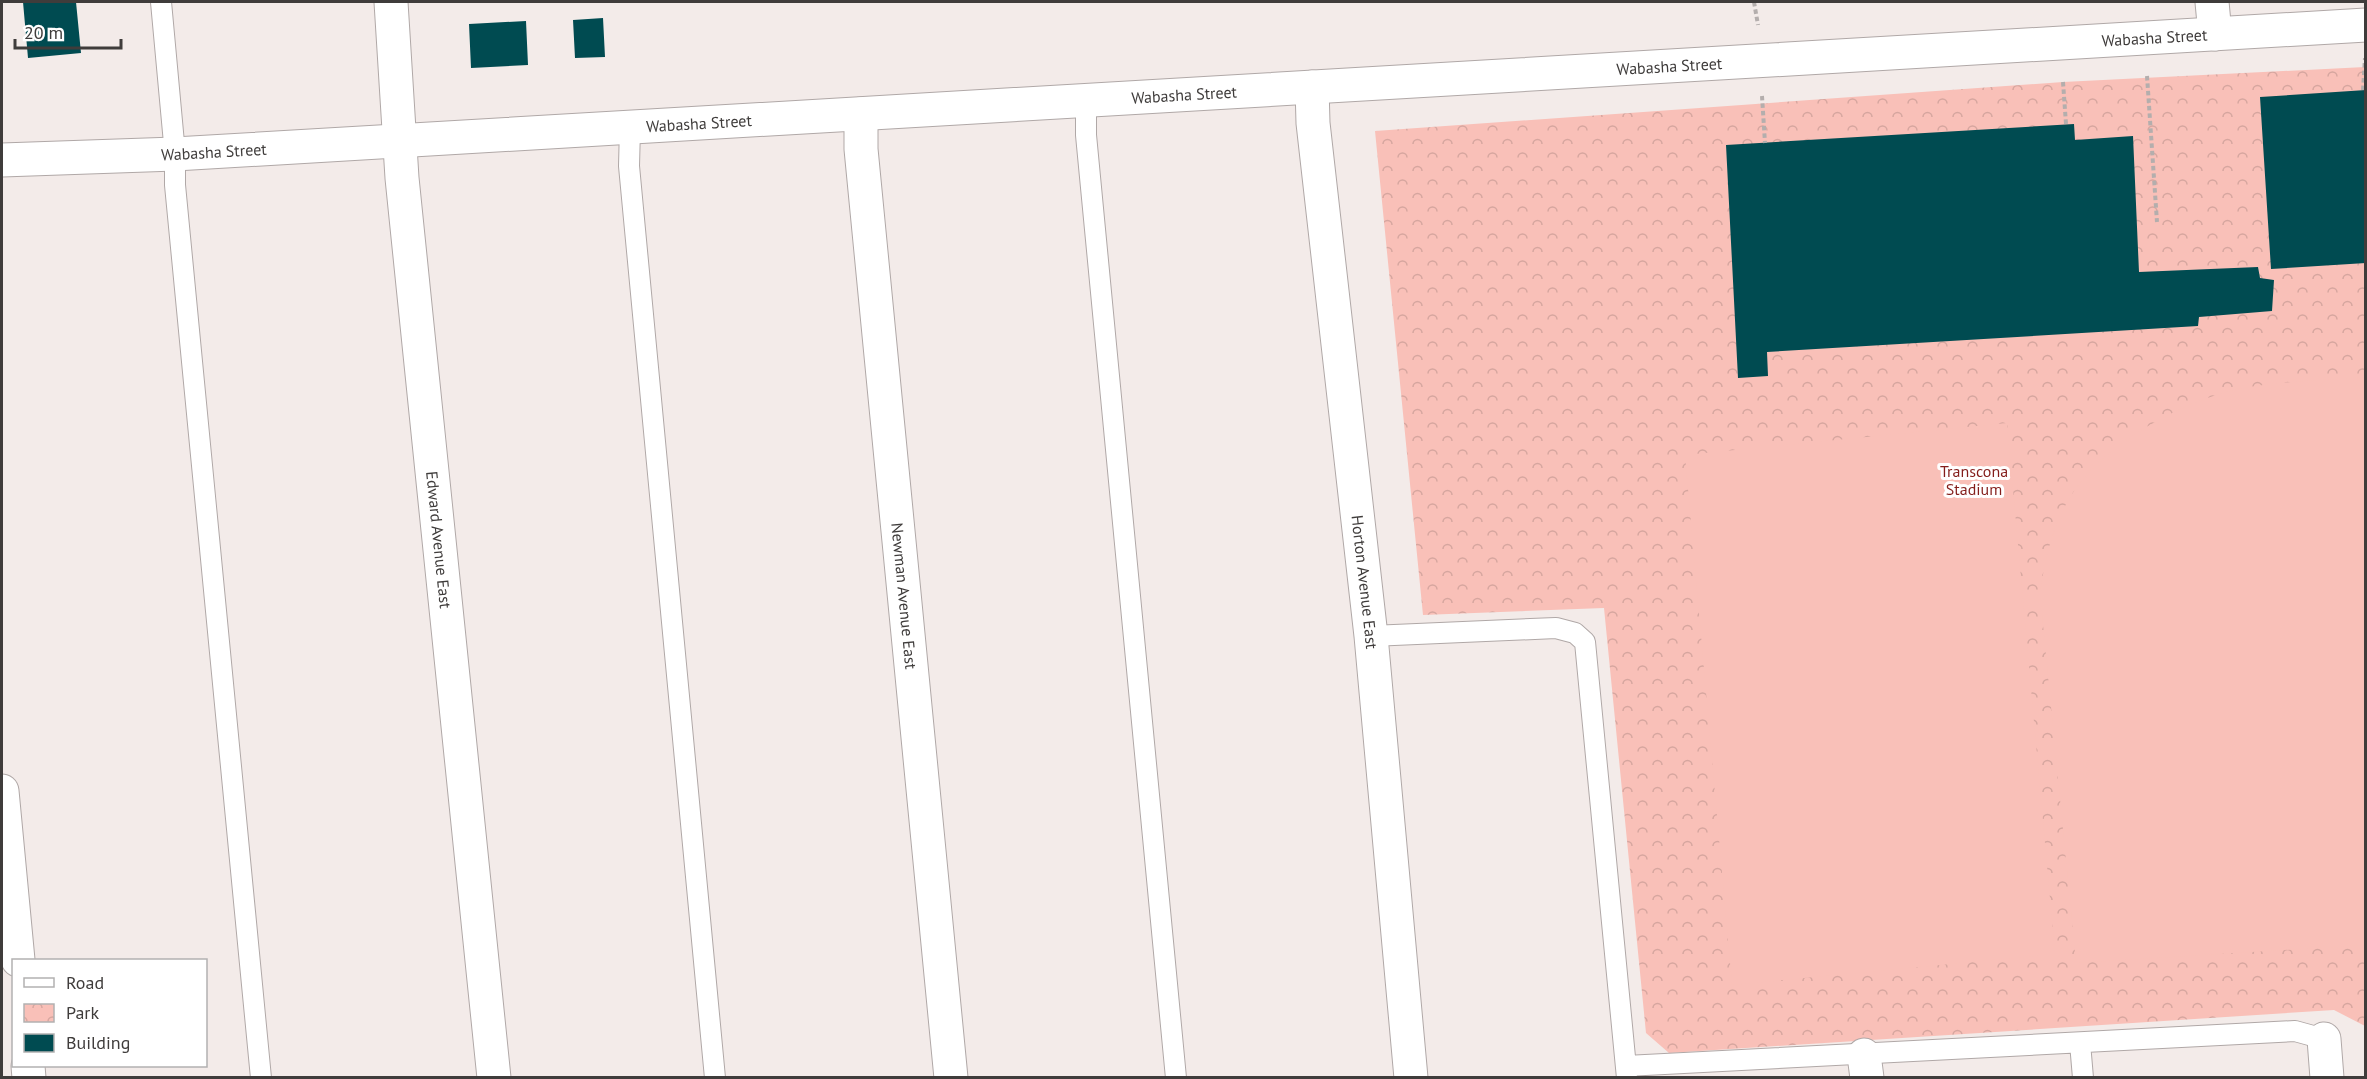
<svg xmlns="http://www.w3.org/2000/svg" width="2367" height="1079" font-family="'PT Sans',sans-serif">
<defs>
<pattern id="park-crowns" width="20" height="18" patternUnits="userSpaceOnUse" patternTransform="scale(1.5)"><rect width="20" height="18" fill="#f9c0b8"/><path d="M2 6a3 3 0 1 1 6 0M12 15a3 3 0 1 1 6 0" fill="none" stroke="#d6a69f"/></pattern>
</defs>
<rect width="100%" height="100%" fill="#f3ebe9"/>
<!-- park -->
<path fill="url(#park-crowns)" d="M2365 67V1026L2334 1010 1669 1053 1646 1033 1604 608 1423 615 1375 131 2063 82Z"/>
<!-- garden -->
<path fill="#f9c0b8" d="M2365 377V945L2076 963 2040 594C2045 557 2053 522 2074 491 2107 442 2186 399 2243 388 2282 381 2325 380 2365 377Z
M2007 423 2055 954 1732 985 1685 455Z"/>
<!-- building -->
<path fill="#004b51" d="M23 2H76L81 53 28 58Z
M603 18 605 57 575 58 573 20Z
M526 21 528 65 471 68 469 24Z
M2366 90V263L2271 269 2260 97Z
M2074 124 2075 140 2133 136 2139 272 2258 267 2260 278 2274 280 2272 311 2199 317 2198 326 1767 352 1768 376 1738 378 1726 145Z"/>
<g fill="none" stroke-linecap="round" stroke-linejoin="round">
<defs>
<path id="service" d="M161 2 175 154V185L261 1078
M1086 100V135L1176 1078
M630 128 629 166 715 1078
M1371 636 1556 628 1575 633 1585 642 1627 1078
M2080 1043 2083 1078
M1626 1066 2295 1031 2324 1039"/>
<g id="minor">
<path id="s1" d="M391 2 402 178 494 1078"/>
<path d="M2212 2 2215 34"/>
<path id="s2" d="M1312 87 1313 123 1371 636 1411 1078"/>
<path id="s3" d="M861 114V149L951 1078"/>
<path id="s4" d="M2 160 175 154 2366 25"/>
<path d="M2324 1039 2327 1078"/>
<path d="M1864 1055 1867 1078"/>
</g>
<path id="tertiary" d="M2 791 18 960
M28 1066 29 1078"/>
</defs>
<!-- service casing -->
<use href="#service" stroke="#b0a8a7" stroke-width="22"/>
<!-- minor casing -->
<use href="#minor" stroke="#b0a8a7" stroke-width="35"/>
<!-- tertiary casing -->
<use href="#tertiary" stroke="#b0a8a7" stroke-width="35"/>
<!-- path -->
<path stroke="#b4aead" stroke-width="4" stroke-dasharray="4.5 3" stroke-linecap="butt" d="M1754 2 1758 25
M2147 76 2157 222
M2063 82 2066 124
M2363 90 2365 58
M1762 96 1765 143"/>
<!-- service -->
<use href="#service" stroke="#fff" stroke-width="20"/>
<!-- minor -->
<use href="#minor" stroke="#fff" stroke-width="33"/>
<!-- tertiary -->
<use href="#tertiary" stroke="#fff" stroke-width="33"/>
</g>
<g text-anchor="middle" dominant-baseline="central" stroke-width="6" stroke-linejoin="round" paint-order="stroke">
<!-- street labels -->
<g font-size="16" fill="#3f3c3b" stroke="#fff">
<text stroke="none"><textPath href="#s4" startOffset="2156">Wabasha Street</textPath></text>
<text stroke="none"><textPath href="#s4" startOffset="1670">Wabasha Street</textPath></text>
<text stroke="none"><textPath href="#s4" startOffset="1184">Wabasha Street</textPath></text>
<text stroke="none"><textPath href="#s4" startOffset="698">Wabasha Street</textPath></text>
<text stroke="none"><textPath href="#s4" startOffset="212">Wabasha Street</textPath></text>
<text stroke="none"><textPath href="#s1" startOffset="540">Edward Avenue East</textPath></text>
<text stroke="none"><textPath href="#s2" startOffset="498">Horton Avenue East</textPath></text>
<text stroke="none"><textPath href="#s3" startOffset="484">Newman Avenue East</textPath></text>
</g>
<!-- park labels -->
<g font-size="16" fill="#841e1b" stroke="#fff">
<text x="1974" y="471">Transcona<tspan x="1974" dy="18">Stadium</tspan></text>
</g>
</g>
<!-- border -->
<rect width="2367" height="1079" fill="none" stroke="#3f3c3b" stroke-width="6"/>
<!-- legend -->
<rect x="12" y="959" width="195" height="108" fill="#ffffff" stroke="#b2b1b1" stroke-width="1.5"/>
<rect x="24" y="978" width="30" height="9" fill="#ffffff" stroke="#b2b1b1" stroke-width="1.5"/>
<text x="66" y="989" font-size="18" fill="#3f3c3b">Road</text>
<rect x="24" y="1004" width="30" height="18" fill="url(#park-crowns)" stroke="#b2b1b1" stroke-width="1.5"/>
<text x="66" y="1019" font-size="18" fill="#3f3c3b">Park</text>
<rect x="24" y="1034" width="30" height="18" fill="#004b51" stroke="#b2b1b1" stroke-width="1.5"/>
<text x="66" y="1049" font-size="18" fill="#3f3c3b">Building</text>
<!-- scale -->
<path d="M15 39v9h106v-9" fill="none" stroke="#3f3c3b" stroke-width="3"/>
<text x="24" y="39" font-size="18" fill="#3f3c3b" stroke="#ffffff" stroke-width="4.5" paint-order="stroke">20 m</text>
</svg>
